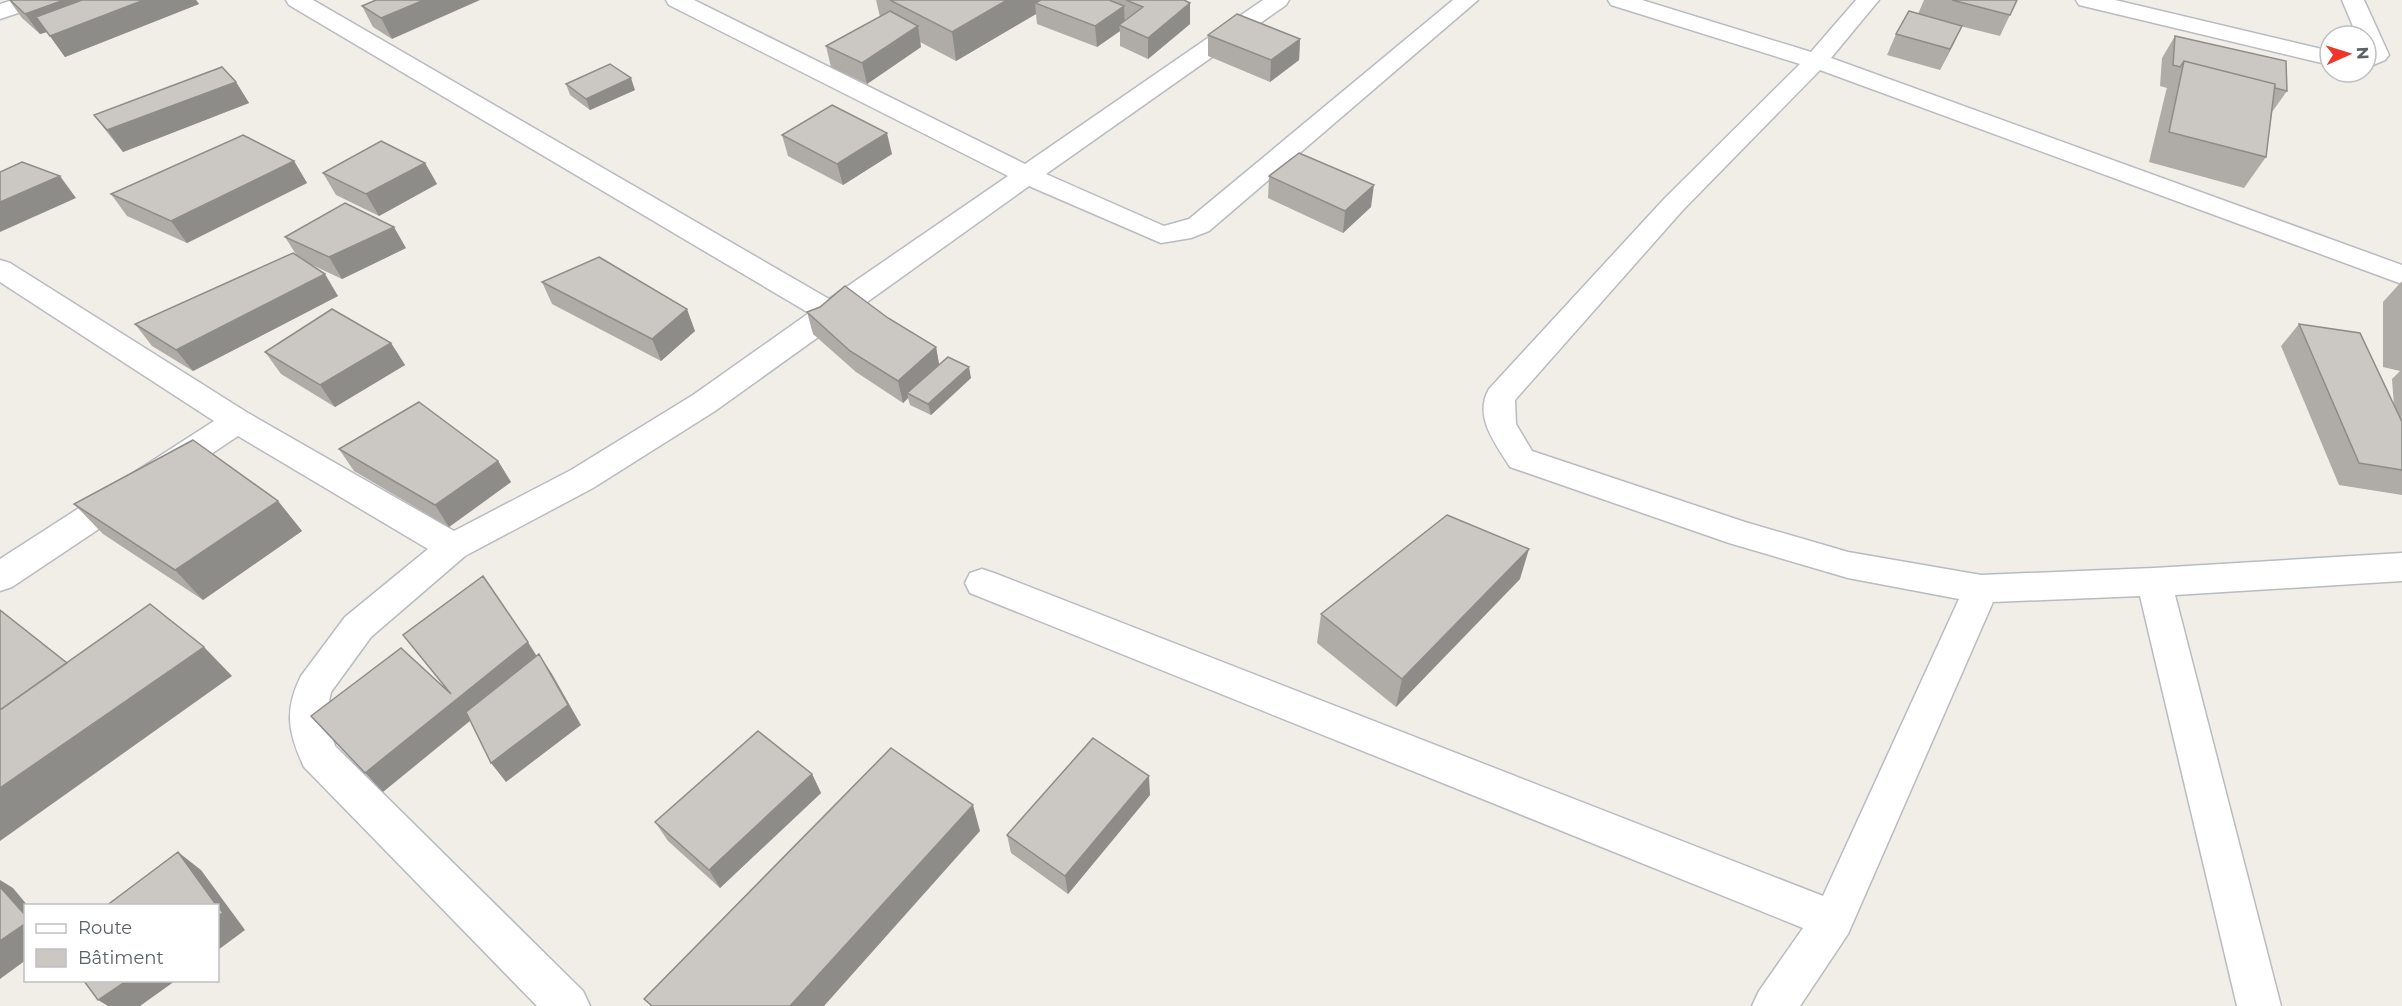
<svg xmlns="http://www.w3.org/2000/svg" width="2402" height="1006" font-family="Montserrat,sans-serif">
<rect width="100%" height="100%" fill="#f0eee6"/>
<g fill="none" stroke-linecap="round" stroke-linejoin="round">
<defs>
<path id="street" d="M13 0H45L42 5 0 19V4Z
M286 0H313L829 299 1008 176 669 5 666 0H694L1025 164 1263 0H1289L1286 5 1046 174 1164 226 1189 219 1453 0H1478L1209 231 1191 238 1161 243 1029 186 715 411 593 488 465 556 371 637 331 692 326 716 335 746 583 991 590 1006H537L304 767C288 733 284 710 301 676L345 617 428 549 238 436 12 587 0 591V559L214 421 0 282V260L10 263 248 413 454 531 571 470 693 395 809 313 289 5Z
M1608 0H1642L1811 52 1856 0H1879L1831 58 2402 265V284L1820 70 1682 211 1515 400 1516 424 1532 451 1745 522 1848 552 1981 575 2154 568 2402 553V581L2175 595 2281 1006H2237L2140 596 1993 602 1848 934 1800 1006H1752L1759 991 1803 928 970 593 965 583 970 573 982 569 994 573 1823 896 1959 599 1848 578 1729 543 1510 467C1496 444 1473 417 1489 389L1664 199 1800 64 1611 5Z
M2076 0H2115L2330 51V65L2079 5Z
M2342 0H2364L2389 55 2385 60 2366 68V36H2357Z"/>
</defs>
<!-- street casing -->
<use href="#street" stroke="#b8bbc0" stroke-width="3"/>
<!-- street -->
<use href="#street" fill="#fff" fill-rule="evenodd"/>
</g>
<!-- wall -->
<path fill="#afaca8" d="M9 0H196L199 4 65 57 47 32 40 34 22 18Z
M376 0 392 39 373 27 362 6Z
M876 0H1184L1190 24 1148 59 1120 46V31L1097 47 1037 24 1036 14 956 61 920 42 921 47 867 84 831 67 826 46 880 17Z
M1924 0H2017L2000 36 1960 26H1962L1940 70 1887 55 1896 34 1918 14Z
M1208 35 1300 39 1299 60 1270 82 1208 56Z
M2175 36 2287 91 2272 112 2266 157 2244 188 2149 162 2166 91 2167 88 2160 86 2162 58Z
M236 82 249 103 123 152 110 136 94 115Z
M566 84 635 90 590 110 570 95Z
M782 135 892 154 843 185 788 156Z
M294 161 307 183 187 243 127 216 111 194Z
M425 163 437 184 379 216 336 195 323 173Z
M1269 176 1371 207 1343 233 1268 198Z
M285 237 406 248 342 279 308 263 338 296 193 371 152 346 135 324 297 256Z
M2402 281V495L2339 485 2281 346 2299 324 2394 406 2392 379 2400 371 2383 367V302Z
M542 282 695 331 661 361 552 304Z
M807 312 888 318 936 347 939 365 971 378 931 415 910 405 908 398 903 403 856 372 813 334Z
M391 343 405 365 335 407 281 374 265 352Z
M339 449 498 461 511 482 449 527 354 471Z
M278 501 302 531 203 600 103 534 74 504Z
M1520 579 1396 707 1317 643 1321 614Z
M812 774 821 793 720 888 668 841 655 822Z
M1150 795 1068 894 1011 853 1007 835Z"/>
<!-- shaded-wall -->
<path fill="#8e8c88" d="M64 0H137L36 17 47 32 40 34 25 14Z
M144 0H196L199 4 65 57 50 36Z
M424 0H480L392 39 381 18Z
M1007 0H1057L1035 3 1036 14 956 61 952 32Z
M1190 3V24L1148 59V38Z
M1124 6 1125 27 1119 25 1120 31 1097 47 1095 26Z
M918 26 921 47 867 84 862 63Z
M1962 26 1952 47 1940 70 1950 49Z
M1300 39 1299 60 1270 82 1271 60Z
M631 78 635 90 590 110 586 99Z
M236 82 249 103 123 152 107 130Z
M887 133 892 154 843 185 837 164Z
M294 161 307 183 187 243 171 221Z
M425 163 437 184 379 216 366 194Z
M60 176 76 198 0 232V202Z
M1374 185 1371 207 1343 233 1345 211Z
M394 227 406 248 342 279 329 257Z
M325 274 338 296 193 371 176 350Z
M687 309 695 331 661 361 652 339Z
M391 343 405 365 335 407 320 385Z
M936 347 940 369 907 393 908 398 903 403 898 381Z
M969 367 971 378 931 415 928 404Z
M498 461 511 482 449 527 435 505Z
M278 501 302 531 203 600 175 570Z
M1529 549 1520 579 1396 707 1402 679Z
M528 642 541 663 383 792 365 773Z
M204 647 232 676 0 841V788Z
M539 654 552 674 581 725 506 782 491 763Z
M812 774 821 793 720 888 709 870Z
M1149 776 1150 795 1068 894 1065 876Z
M973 805 980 831 824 1006H790Z
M178 852 201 870 245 930 218 950V916Z
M0 880 13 888 28 906H26V916L0 887Z
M26 923V960L0 979V941Z
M126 981H175L140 1006H108L98 1000Z"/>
<!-- building -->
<path fill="#cbc8c3" stroke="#8e8c88" stroke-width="1.5" d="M10 0H64L25 14Z
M82 0H144L50 36 36 17Z
M376 0H424L381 18 362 6Z
M890 0H1007L952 32Z
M1041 0H1109L1124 6 1095 26 1035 3Z
M1126 0H1184L1190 3 1148 38 1119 25 1143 7Z
M1952 0H2017L2010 15Z
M890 11 918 26 862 63 826 46Z
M1909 11 1962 26 1950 49 1896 34Z
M1237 14 1300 39 1271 60 1208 35Z
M2175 36 2286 61 2287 91 2275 88V84L2184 61 2180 67 2173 65Z
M2184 61 2275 84 2266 157 2169 132Z
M610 64 631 78 586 99 566 84Z
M222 67 236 82 107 130 94 115Z
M832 105 887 133 837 164 782 135Z
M243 135 294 161 171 221 111 194Z
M381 141 425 163 366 194 323 173Z
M1299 153 1374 185 1345 211 1269 176Z
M22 162 60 176 0 202V172Z
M345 203 394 227 329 257 285 237Z
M293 253 325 274 176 350 135 324Z
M599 257 687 309 652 339 542 282Z
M845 286 888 318 936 347 898 381 850 351 807 312 820 307Z
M332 309 391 343 320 385 265 352Z
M2299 324 2360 333 2402 422V470L2359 463Z
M948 357 969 367 928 404 907 393Z
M419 402 498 461 435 505 339 449Z
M193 440 278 501 175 570 74 504Z
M1447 515 1529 549 1402 679 1321 614Z
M483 576 528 642 365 773 311 716 401 648 451 694 403 635Z
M150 604 204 647 0 788V710Z
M0 610 67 663 0 710Z
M539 654 568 705 491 763 466 712Z
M758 731 812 774 709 870 655 822Z
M1093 738 1149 776 1065 876 1007 835Z
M891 748 973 805 790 1006H652L644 999Z
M178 852 217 906H106Z
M0 887 26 916V923L0 941Z
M218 906 223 913 218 916Z
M84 981H126L98 1000Z"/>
<!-- legend -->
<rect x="24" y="904" width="195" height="78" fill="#ffffff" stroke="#bec0c2" stroke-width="1.5"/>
<rect x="36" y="924" width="30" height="9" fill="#ffffff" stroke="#bec0c2" stroke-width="1.5"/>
<text x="78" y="934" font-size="18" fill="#5d6267">Route</text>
<rect x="36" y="949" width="30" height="18" fill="#cbc8c3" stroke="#bec0c2" stroke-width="1.5"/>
<text x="78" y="964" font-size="18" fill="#5d6267">Bâtiment</text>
<!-- north arrow -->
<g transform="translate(2348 54) rotate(87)"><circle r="28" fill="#ffffff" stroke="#bec0c2" stroke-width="1.5"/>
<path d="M0-4.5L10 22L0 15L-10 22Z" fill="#f1352b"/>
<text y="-9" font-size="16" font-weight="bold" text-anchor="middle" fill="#5d6267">N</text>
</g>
</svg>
